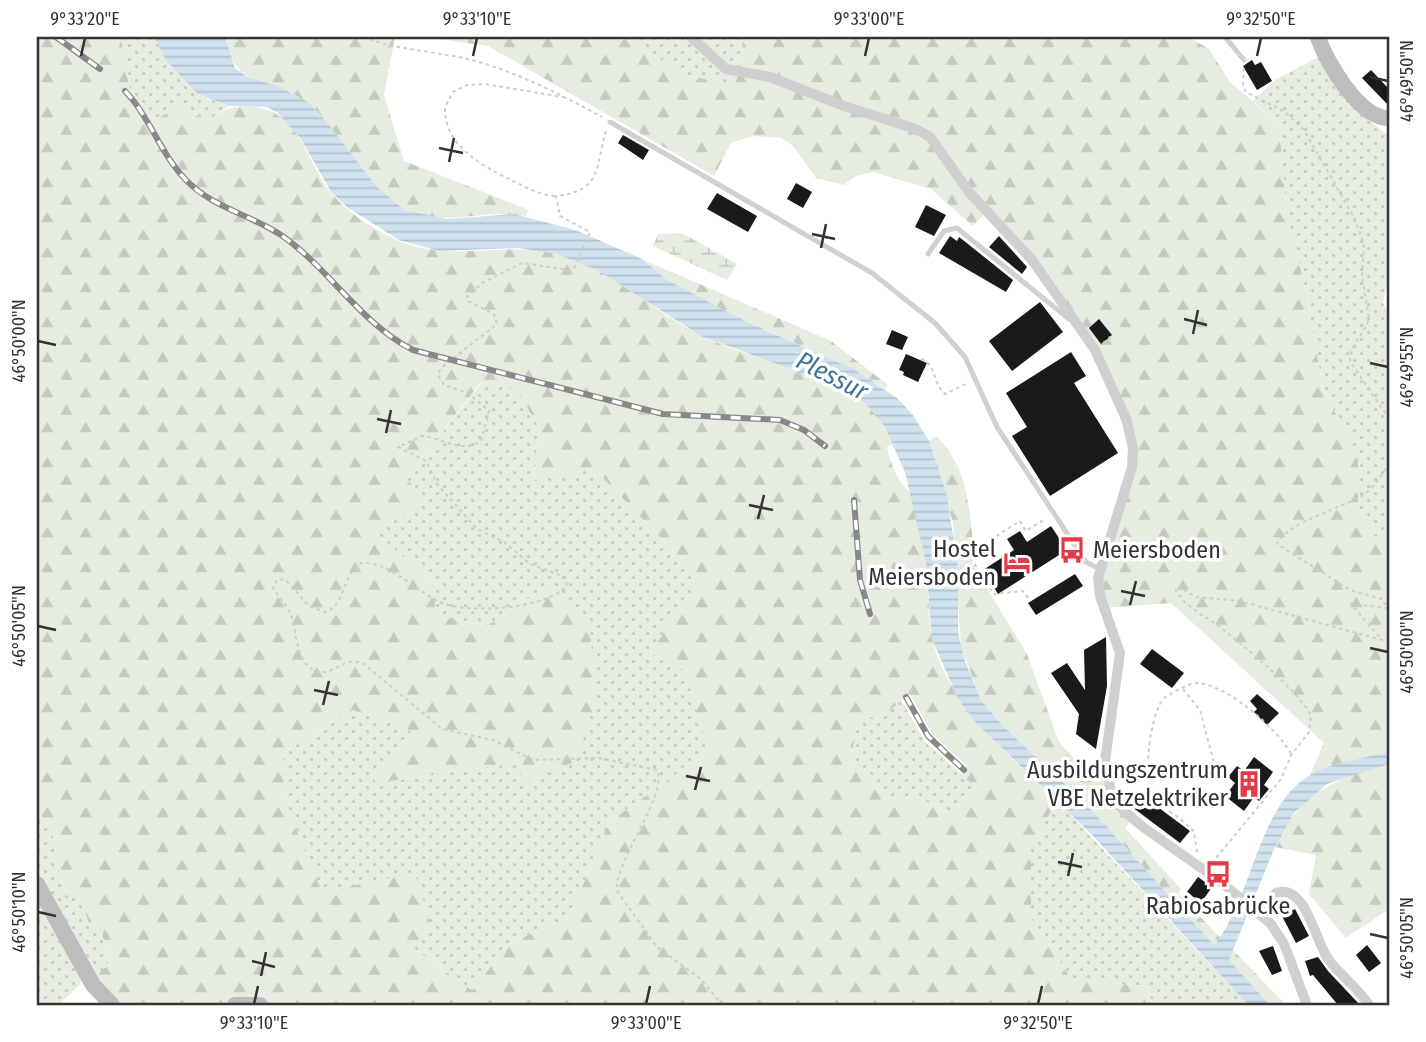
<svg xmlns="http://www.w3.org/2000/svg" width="1426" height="1042" font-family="'Fira Sans Condensed',sans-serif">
<defs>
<pattern id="grass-dots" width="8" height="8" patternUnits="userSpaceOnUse" patternTransform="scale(1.75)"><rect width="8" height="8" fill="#e6ecdf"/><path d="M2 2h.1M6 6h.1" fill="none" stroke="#c6cbc0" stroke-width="1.8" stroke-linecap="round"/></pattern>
<pattern id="forest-firs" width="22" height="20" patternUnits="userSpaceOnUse" patternTransform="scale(1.75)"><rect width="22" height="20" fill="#e6ecdf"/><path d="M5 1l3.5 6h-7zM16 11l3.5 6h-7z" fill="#c6cbc0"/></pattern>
<pattern id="wetland-marsh" width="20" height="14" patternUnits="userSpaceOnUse" patternTransform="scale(1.75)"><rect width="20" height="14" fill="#e6ecdf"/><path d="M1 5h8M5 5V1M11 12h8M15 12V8" fill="none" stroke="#c6cbc0"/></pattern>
<pattern id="water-rules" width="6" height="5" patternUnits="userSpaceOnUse" patternTransform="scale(1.75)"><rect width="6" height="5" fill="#cfe2ee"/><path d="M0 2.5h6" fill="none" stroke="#b2c2cd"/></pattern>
</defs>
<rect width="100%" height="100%" fill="#fff"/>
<!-- grass -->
<path fill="url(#grass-dots)" d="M121 37H154C170 66 197 97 229 106L208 121 178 107 155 120 129 87Z
M610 37H743L741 66 735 84 688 76 629 41Z
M1320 56C1337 88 1360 115 1389 136V276L1383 303 1389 315V540L1373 536 1358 505V455L1323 390 1307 296 1286 210 1279 124 1253 101 1275 80Z
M483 381 519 391 539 428 534 480 594 469 700 578 650 653 685 670 709 751 609 822 569 918 507 944 473 991 414 949 322 893 286 805 283 753 353 710 417 733 371 775 377 783 516 763 525 782 547 586 487 626 433 614 436 586 375 532 426 501 406 478Z
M901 700 925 742 981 791 947 813 925 801 881 797 872 775 850 763 859 716 880 718Z
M1057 800 1248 1005H1153L1146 986 1072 980 1031 918V848Z
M37 809 52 832 64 897H81L90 928 101 927 109 967 88 976 59 1005H37Z"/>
<!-- forest -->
<path fill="url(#forest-firs)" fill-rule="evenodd" d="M37 37H121L129 87 155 120 178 107 208 121C226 109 229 106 251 107 297 108 306 158 329 190 348 215 387 239 417 247 462 258 509 243 554 253 609 266 651 311 701 335 747 359 817 370 858 397 875 409 884 426 892 444L887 447C891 464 897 482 911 493 918 516 924 542 927 566 930 595 927 624 936 652 958 715 1010 756 1057 800L1031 848V918L1072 980 1146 986 1153 1005H112L88 976 109 966 101 927 90 928 81 897 64 898 52 832 37 809ZM482 381 518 391 539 428 534 480 594 469 700 578 650 653 685 670 709 751 609 822 569 918 507 944 473 991 414 949 432 928 415 873 322 892 286 805 283 753 353 710 416 733 371 775 377 783 516 763 525 783 576 761 596 700 590 628 547 586 487 626 434 614 436 586 375 532 426 501 406 478ZM910 694 933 735 967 766 961 775 981 791 947 813 925 801 881 797 872 775 850 763 859 716 880 718Z
M225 37H395L384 95 404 161 529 210 526 216C485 208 443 228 404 210 361 190 345 135 311 106 275 74 238 98 225 37Z
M425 37H610L629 41 688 76 735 84 741 66 743 37H1189L1209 49 1230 82 1279 124 1286 210 1307 296 1323 390 1358 455V505L1373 536 1389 540V752L1310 775 1324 743 1171 603 1104 608 1098 590 1132 467 1116 395 1066 309 986 212 973 226 931 189 873 172 856 176 844 185 816 178 793 146 781 138 753 136 731 143 714 176 488 46Z
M642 259 831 341 888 385 885 389C816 346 736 323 667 280 657 274 651 265 642 259Z
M936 436C966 464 969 504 973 543L963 549 1027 654 1059 742 1088 774 1105 772 1108 784 1133 819 1125 828 1181 889 1178 894 1220 937 1214 945 1086 804 1002 725 981 700 961 647 953 523 929 441Z
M1389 764V909L1346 938 1309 894 1316 855 1275 847C1302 790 1332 781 1389 764Z
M1233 950 1286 1005H1270L1229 960Z"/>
<!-- wetland -->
<path fill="url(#wetland-marsh)" d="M682 233 737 264 727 280 653 246 658 234Z"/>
<!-- water -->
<path fill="url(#water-rules)" d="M154 37H225L235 68 247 77 277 86 308 102 329 125 376 186 404 210 447 219 515 214 578 231 642 259 667 280 741 319 855 370 897 398 913 415 929 441 947 496 958 568V633L965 661 981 700 1002 725 1086 804 1214 945C1252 900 1257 809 1307 777 1330 762 1363 759 1389 752V764L1327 784 1294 813 1275 847 1229 960 1270 1005H1248L1093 836 977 724 958 699 932 639 926 563 905 472 884 426 866 404 837 386 701 336 599 271 557 254 519 248 439 251 399 240 348 208 331 192 301 139 277 112 266 107 229 106 197 93 166 60Z"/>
<!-- building -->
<path fill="#1a1a1a" d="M1252 60 1255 65 1261 62 1272 81 1257 90 1243 66Z
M1371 70 1389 89V106L1362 78Z
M623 135 649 150 643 160 618 143Z
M796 183 812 192 803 208 787 199Z
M717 193 757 216 748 232 707 209Z
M926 205 946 215 934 236 915 227Z
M950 236 957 241 959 237 963 240 1013 280 1006 292 939 253Z
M999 236 1027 267 1022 274 989 247Z
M1040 302 1063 332 1012 371 989 341Z
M1099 319 1112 335 1101 344 1089 328Z
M892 330 908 337 902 350 886 344Z
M1071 352 1086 376 1074 383 1118 453 1050 496 1012 436 1027 427 1006 393Z
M906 354 927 363 918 382 903 375 904 372 899 370Z
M1051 526 1067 550 998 594 983 570 1014 550 1007 539 1020 531 1027 542Z
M1075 574 1083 586 1036 615 1028 603Z
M1106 637 1107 686 1096 749 1076 734 1079 714 1051 673 1067 663 1085 690 1084 650Z
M1152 649 1184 673 1172 688 1140 664Z
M1257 694 1279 713 1267 725 1254 712 1257 709 1250 701Z
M1254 757 1273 772 1264 785 1269 789 1259 801 1254 797 1244 811 1225 796 1235 783 1228 777 1237 766 1244 771Z
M1138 798 1144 802 1147 799 1190 831 1180 843 1132 807Z
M1198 877 1212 887 1201 903 1187 892Z
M1295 909 1309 936 1296 943 1282 916Z
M1367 945 1381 963 1369 972 1356 955Z
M1273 946 1282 971 1272 975 1259 951Z
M1318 957 1328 971 1360 1005H1338L1313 975 1310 976 1305 961Z"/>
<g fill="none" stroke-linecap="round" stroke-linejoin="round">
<!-- path -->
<path stroke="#cdcdcd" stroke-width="2" stroke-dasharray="3.5 3.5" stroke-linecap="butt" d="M363 37C397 50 433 51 468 59 515 71 560 94 602 117
M1244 68 1243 85 1246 92 1285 112 1304 130 1355 219 1364 245 1362 277 1369 318C1365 335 1350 343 1350 361L1389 419
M606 131C595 167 603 191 556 196L560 216 590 232 574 268 569 270 522 263 482 283 467 297 468 301 494 314 497 324 441 368 438 375 444 385 468 393 489 411 481 441C461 454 442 438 422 436L398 447 426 461 437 484 477 529 504 542 530 564 565 577 567 586C545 609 471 614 442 603 416 592 390 561 361 563 341 575 346 606 325 612L309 606 286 580 278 579 273 587C278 597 287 605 291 615 297 632 296 669 320 672 336 674 342 657 363 663L442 729 493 740 533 760 599 758 657 770C669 794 613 863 617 891L657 947 701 979 722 1005
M555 196C539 195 526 187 513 181 483 166 444 147 445 107L453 92 467 85 485 84 563 97
M1103 343 1110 338 1107 334
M921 359C938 366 932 383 945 394L968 383
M1028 598 1023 591 994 594 968 554 1020 521 1026 531 1045 519
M1183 689 1200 710 1217 774
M1197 852 1194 832C1183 818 1163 810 1154 795 1142 776 1150 715 1164 698 1173 693 1187 683 1198 683 1227 685 1278 729 1291 754
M1212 863 1281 779 1291 755 1309 732 1311 716C1300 692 1242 644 1220 627 1207 617 1180 604 1175 588L1179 587 1196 597 1240 601 1382 640 1351 604 1388 608 1382 599 1350 590 1277 544C1287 522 1343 508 1363 495 1374 488 1382 474 1389 465"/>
<!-- lane -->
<path stroke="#d0d0d0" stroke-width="5" d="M1225 37 1244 60
M610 122 872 273 935 323 965 357 997 427 1086 562 1100 569
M928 254 944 231 957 228 1069 319"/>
<!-- street -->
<path stroke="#d0d0d0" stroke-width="10" d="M691 37 726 69 770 77 844 106 916 129 930 137 969 192 1032 260 1095 350 1127 421 1133 448 1132 467 1098 578 1100 596 1120 653 1105 761 1112 795 1123 810 1143 827 1221 882 1271 924 1284 944 1307 1005
M1260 914 1276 893C1307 883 1315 943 1329 960 1341 976 1358 988 1369 1005"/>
<!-- secondary -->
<path stroke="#bdbdbd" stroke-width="16" d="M1318 37C1326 62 1360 119 1389 118
M37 884 93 985 112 1005
M235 1005H260"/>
<defs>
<path id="rail" d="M56 37 100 69
M125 91C150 117 160 153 185 179 211 207 249 214 281 235 329 268 360 323 413 350L663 414 780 420 804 430 825 446
M854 500 860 580 870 614
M906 697 928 736 964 770"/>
</defs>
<!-- rail casing -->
<use href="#rail" stroke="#888" stroke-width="6"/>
<!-- rail -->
<use href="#rail" stroke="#fff" stroke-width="3.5" stroke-dasharray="10" stroke-linecap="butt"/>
</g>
<!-- ticks -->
<path fill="none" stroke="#333" stroke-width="2.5" d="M81 56 85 38M473 56 477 38M865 56 869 38M1257 56 1261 38M1370 77 1388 81M439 148 463 153M449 162 454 138M812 234 835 239M821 248 826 224M1184 319 1207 325M1193 334 1198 310M38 341 56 345M1370 363 1388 367M377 419 401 424M386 433 391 410M749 505 773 510M758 519 764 495M1121 591 1145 596M1130 605 1136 581M38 626 56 630M1370 648 1388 652M314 690 338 695M323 705 329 681M686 776 710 781M695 790 701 767M1058 862 1082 867M1068 876 1073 853M38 912 56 916M1370 934 1388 938M252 961 275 967M261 976 266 952M254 1004 258 986M646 1004 650 986M1038 1004 1042 986"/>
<!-- icons -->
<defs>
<symbol id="bus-bare" viewBox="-9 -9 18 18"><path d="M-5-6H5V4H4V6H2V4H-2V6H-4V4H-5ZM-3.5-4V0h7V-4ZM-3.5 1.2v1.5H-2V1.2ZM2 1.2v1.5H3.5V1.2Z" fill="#e63946" stroke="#fff" stroke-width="2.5" paint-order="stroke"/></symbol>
<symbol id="hotel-bare" viewBox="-9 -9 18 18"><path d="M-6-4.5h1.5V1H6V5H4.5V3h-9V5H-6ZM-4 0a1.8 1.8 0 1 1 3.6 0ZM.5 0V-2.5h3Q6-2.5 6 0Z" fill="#e63946" stroke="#fff" stroke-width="2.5" paint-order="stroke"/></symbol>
<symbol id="building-bare" viewBox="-9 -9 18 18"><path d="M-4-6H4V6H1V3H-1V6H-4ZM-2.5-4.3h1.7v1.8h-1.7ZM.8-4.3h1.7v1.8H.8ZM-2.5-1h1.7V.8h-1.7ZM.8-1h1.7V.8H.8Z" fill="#e63946" stroke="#fff" stroke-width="2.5" paint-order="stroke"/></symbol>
</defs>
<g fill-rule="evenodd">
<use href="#bus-bare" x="1053" y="531" width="38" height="38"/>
<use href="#hotel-bare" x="998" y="544" width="38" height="38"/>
<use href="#building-bare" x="1230" y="765" width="38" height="38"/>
<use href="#bus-bare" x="1199" y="855" width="38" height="38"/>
</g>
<g text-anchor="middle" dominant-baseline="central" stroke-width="7" stroke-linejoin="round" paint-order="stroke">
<!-- poi labels -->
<g font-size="24" fill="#333" stroke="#fff" text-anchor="end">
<text x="996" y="549">Hostel<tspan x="996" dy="28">Meiersboden</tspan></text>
<text x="1093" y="550" text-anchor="start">Meiersboden</text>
<text x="1228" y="770">Ausbildungszentrum<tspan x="1228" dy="28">VBE Netzelektriker</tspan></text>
<text x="1218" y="906" text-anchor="middle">Rabiosabrücke</text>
</g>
<!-- water labels -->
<g font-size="26" font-style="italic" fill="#3f7597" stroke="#fff">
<text transform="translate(832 376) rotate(27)">Plessur</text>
</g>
</g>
<!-- border -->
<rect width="1426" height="1042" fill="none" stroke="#ffffff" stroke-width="77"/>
<rect x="38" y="38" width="1350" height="966" fill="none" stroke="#333" stroke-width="2.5"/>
<g font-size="18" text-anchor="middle" fill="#333">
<text x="85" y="25">9°33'20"E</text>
<text x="477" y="25">9°33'10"E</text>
<text x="869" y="25">9°33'00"E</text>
<text x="1261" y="25">9°32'50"E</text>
<text transform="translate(1407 81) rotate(-90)" y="6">46°49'50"N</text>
<text transform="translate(19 341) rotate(-90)" y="6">46°50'00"N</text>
<text transform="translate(1407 367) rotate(-90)" y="6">46°49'55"N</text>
<text transform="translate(19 626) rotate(-90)" y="6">46°50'05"N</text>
<text transform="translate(1407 652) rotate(-90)" y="6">46°50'00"N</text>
<text transform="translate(19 912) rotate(-90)" y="6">46°50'10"N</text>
<text transform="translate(1407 938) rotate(-90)" y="6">46°50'05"N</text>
<text x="254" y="1029">9°33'10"E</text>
<text x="646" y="1029">9°33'00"E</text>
<text x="1038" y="1029">9°32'50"E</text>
</g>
</svg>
